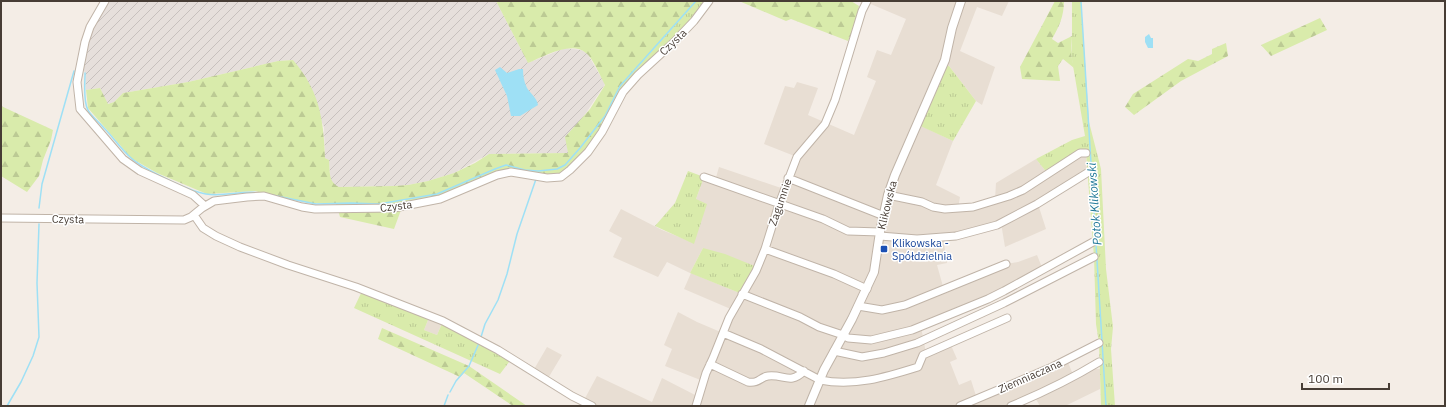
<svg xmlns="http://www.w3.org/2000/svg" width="1446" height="407" font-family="'IBM Plex Sans',sans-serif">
<defs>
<pattern id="industrial-furrows" width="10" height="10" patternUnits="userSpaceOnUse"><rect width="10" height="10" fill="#e6dfdb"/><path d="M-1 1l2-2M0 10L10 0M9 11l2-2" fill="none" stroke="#c7c0bd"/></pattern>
<pattern id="grass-tufts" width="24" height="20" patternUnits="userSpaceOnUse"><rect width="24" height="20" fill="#d9ebab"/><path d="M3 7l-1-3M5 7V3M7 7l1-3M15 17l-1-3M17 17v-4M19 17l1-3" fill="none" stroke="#bcca94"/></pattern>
<pattern id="forest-firs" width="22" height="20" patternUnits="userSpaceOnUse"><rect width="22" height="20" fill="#d9ebab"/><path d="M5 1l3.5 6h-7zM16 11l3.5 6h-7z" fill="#bcca94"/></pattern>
</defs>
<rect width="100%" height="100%" fill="#f4ede6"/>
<!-- residential -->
<path fill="#e8ded3" d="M867 1H1009L1002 16 977 7 960 51 995 67 982 105 976 101 949 66H942L917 124 953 141 936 185 960 197 958 208 995 200 996 183 1036 159 1048 174 1086 153 1087 173 1038 204 1046 229 1005 247 1001 223 943 237 947 263 937 265 944 290 1006 264 1018 262 1037 255 1043 270 921 327 926 353 950 343 957 359 950 362 959 385 971 380 977 399 1067 360 1074 377 1089 368 1100 369V389L1065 406H1040L1034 396 1011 406H973L971 401 960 406H592L583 402 597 376 652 402 662 378 699 397 703 381 665 366 672 349 664 345 678 312 697 322 723 333 733 310 684 289 691 273 742 294 703 248 690 273 667 262 658 277 613 257 622 238 609 231 621 209 662 230 694 243 696 199 704 177 715 181 719 167 784 189 797 157 764 144 785 86 794 88 797 82 818 88 808 115 854 135 876 81 867 77 877 50 891 55 906 19 866 2Z
M430 315 443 321 437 335 424 330Z
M547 347 562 355 547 380 533 371Z"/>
<!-- industrial -->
<path fill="url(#industrial-furrows)" d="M105 1H496L528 63 565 48 581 50 587 53 605 84 567 142 568 153 489 154 454 173 428 181 408 185 394 186 339 187 332 183 330 178 329 160 325 158 324 127 293 60 278 61 188 82 123 93 114 102 107 104 100 88 86 90 85 73 81 64 85 42Z"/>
<!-- grass -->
<path fill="url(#grass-tufts)" d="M696 1H709L638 75 605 126 600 122 605 116 620 87Z
M1072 1H1081L1089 122 1101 169 1106 269 1113 327 1111 349 1115 406H1101L1099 343 1096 324 1094 257 1086 153 1048 174 1036 159 1072 140 1085 136 1071 54 1072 45Z
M942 66H949L976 101 953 141 916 124Z
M688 171 704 177 696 199 707 204 694 244 655 226 675 203Z
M703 248 725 254 757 267 742 294 690 273Z
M363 289 430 315 424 330 437 335 443 321 512 358 500 374 354 308Z"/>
<!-- forest -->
<path fill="url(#forest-firs)" d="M496 1H696L620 87 605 116 600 122 605 126 599 136 561 176 516 172 401 210 394 229 340 217 336 203H309L255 191 207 194 157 173 131 158 120 145 88 108 86 90 100 88 108 104 114 102 123 93 188 82 278 61 293 60C299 67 305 75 309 83 322 106 324 132 325 158L329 160C330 171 328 182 339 187L394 186 408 185 428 181 454 173 475 163 489 154 568 153 565 137 590 109 605 85C601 77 592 57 586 53 571 40 543 57 528 63Z
M739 1H851L859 6 856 22 848 41 791 19 786 21Z
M1055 1H1064C1064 16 1059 27 1052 39L1058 43 1072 36 1071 54 1074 68 1063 59 1058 66 1060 81 1022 79 1020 67Z
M1320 18 1327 30 1271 56 1261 45Z
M1226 43 1228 56 1181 81 1134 115 1125 107 1133 94 1188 59 1198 61 1212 54V49Z
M1 106 53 130 51 140 43 160 39 176 27 192 1 176Z
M382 328 469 366 527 406H513L464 373 460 377 378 339Z"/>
<!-- water -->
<path fill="#9ee0f5" d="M1149 34 1151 38H1153V48H1148L1145 42V37Z
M500 67 507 73 519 69H523C523 76 524 82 527 88 531 94 537 98 538 105L520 116H511L507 96 495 70Z"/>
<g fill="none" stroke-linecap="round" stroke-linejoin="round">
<!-- stream -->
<path stroke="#9ee0f5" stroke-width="1.5" d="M1081 1 1106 406
M85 73C85 83 83 102 88 110 91 116 99 122 104 128 113 137 121 149 130 157 143 169 189 191 206 194 224 197 243 190 261 193
M538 171 557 169 565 165 580 148 605 116 620 86 696 1
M272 195 316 204 351 203 379 204 437 194 495 169 506 165 525 170 538 171
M39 208 42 184 74 71
M481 337 485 324 498 300 507 274 517 234 536 179
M450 392 456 381 469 366 479 343
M7 406 21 382 33 356 39 337 37 283 39 224
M444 406 448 395"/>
<defs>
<path id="minor" d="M105 1 90 27 85 42 77 82 80 109 123 159 140 171 193 195 205 206
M704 177 823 219 848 231 880 232
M788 178 884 216
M888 195 922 202 933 207 945 209 973 207 1009 196 1023 190 1080 153H1086
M194 215 203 228 216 236 240 247 288 265 356 287 443 321 498 350 572 396 592 406
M1 218 184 220 191 217 202 208 214 201 247 197 264 196 302 207 315 209 394 208 440 199 497 175 511 172 547 178 561 177 570 170 588 152 602 132 623 92 638 75 674 42 694 21 709 1
M880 236 917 239 956 236 997 225 1037 204 1087 173
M765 249 834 274 867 289
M742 294 800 317 819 327 843 335 848 338 871 340 912 330 988 299 1004 291 1093 242
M858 306 882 310 905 305 1006 264
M723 333 761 349 820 380C854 387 886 377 918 367L923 355 1007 318
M834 351 862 357 884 353 917 343 1004 303 1094 257
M710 364 748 382C759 384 760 377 768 376 784 374 790 385 804 371
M696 406 706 373 713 358 729 318 756 271 765 249 779 204 797 157 825 124 835 100 862 11 867 1
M960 406 1050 368 1099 343
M1011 406C1042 393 1071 379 1099 362"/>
<path id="tertiary" d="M809 406 824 370 852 319 874 272 880 232 888 195 895 175 945 60 952 28 961 1"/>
</defs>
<!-- minor casing -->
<use href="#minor" stroke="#c0b4a8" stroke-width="9"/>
<!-- tertiary casing -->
<use href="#tertiary" stroke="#c0b4a8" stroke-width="10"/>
<!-- minor -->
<use href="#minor" stroke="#fff" stroke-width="7"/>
<!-- tertiary -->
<use href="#tertiary" stroke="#fff" stroke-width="8"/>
</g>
<!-- markers -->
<rect fill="#1a4fb4" stroke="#fff" stroke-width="1.5" x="880" y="245" width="8" height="8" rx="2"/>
<g text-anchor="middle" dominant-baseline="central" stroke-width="3" stroke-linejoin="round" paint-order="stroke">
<!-- street labels -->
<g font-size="11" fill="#473d35" stroke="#fff">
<text transform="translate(673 42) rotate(-44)">Czysta</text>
<text transform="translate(780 202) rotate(-71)">Zagumnie</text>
<text transform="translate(887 205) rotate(-76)">Klikowska</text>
<text transform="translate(396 206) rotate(-7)">Czysta</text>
<text transform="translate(68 219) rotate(1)">Czysta</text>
<text transform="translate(1030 376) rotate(-24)">Ziemniaczana</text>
</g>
<!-- transit labels -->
<g font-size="11" fill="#164399" stroke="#fff" text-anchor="start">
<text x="892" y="243">Klikowska -<tspan x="892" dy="13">Spółdzielnia</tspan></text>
</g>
<!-- water labels -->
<g font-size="12" font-style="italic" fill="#227a99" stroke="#fff">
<text transform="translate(1094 204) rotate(-94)">Potok Klikowski</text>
</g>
</g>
<!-- border -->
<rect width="1446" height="407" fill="none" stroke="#473d35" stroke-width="4"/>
<!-- scale -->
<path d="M1302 383v6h87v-6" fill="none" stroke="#473d35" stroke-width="2"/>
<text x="1308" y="383" font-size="12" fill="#473d35" stroke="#ffffff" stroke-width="3" paint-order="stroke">100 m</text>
</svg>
